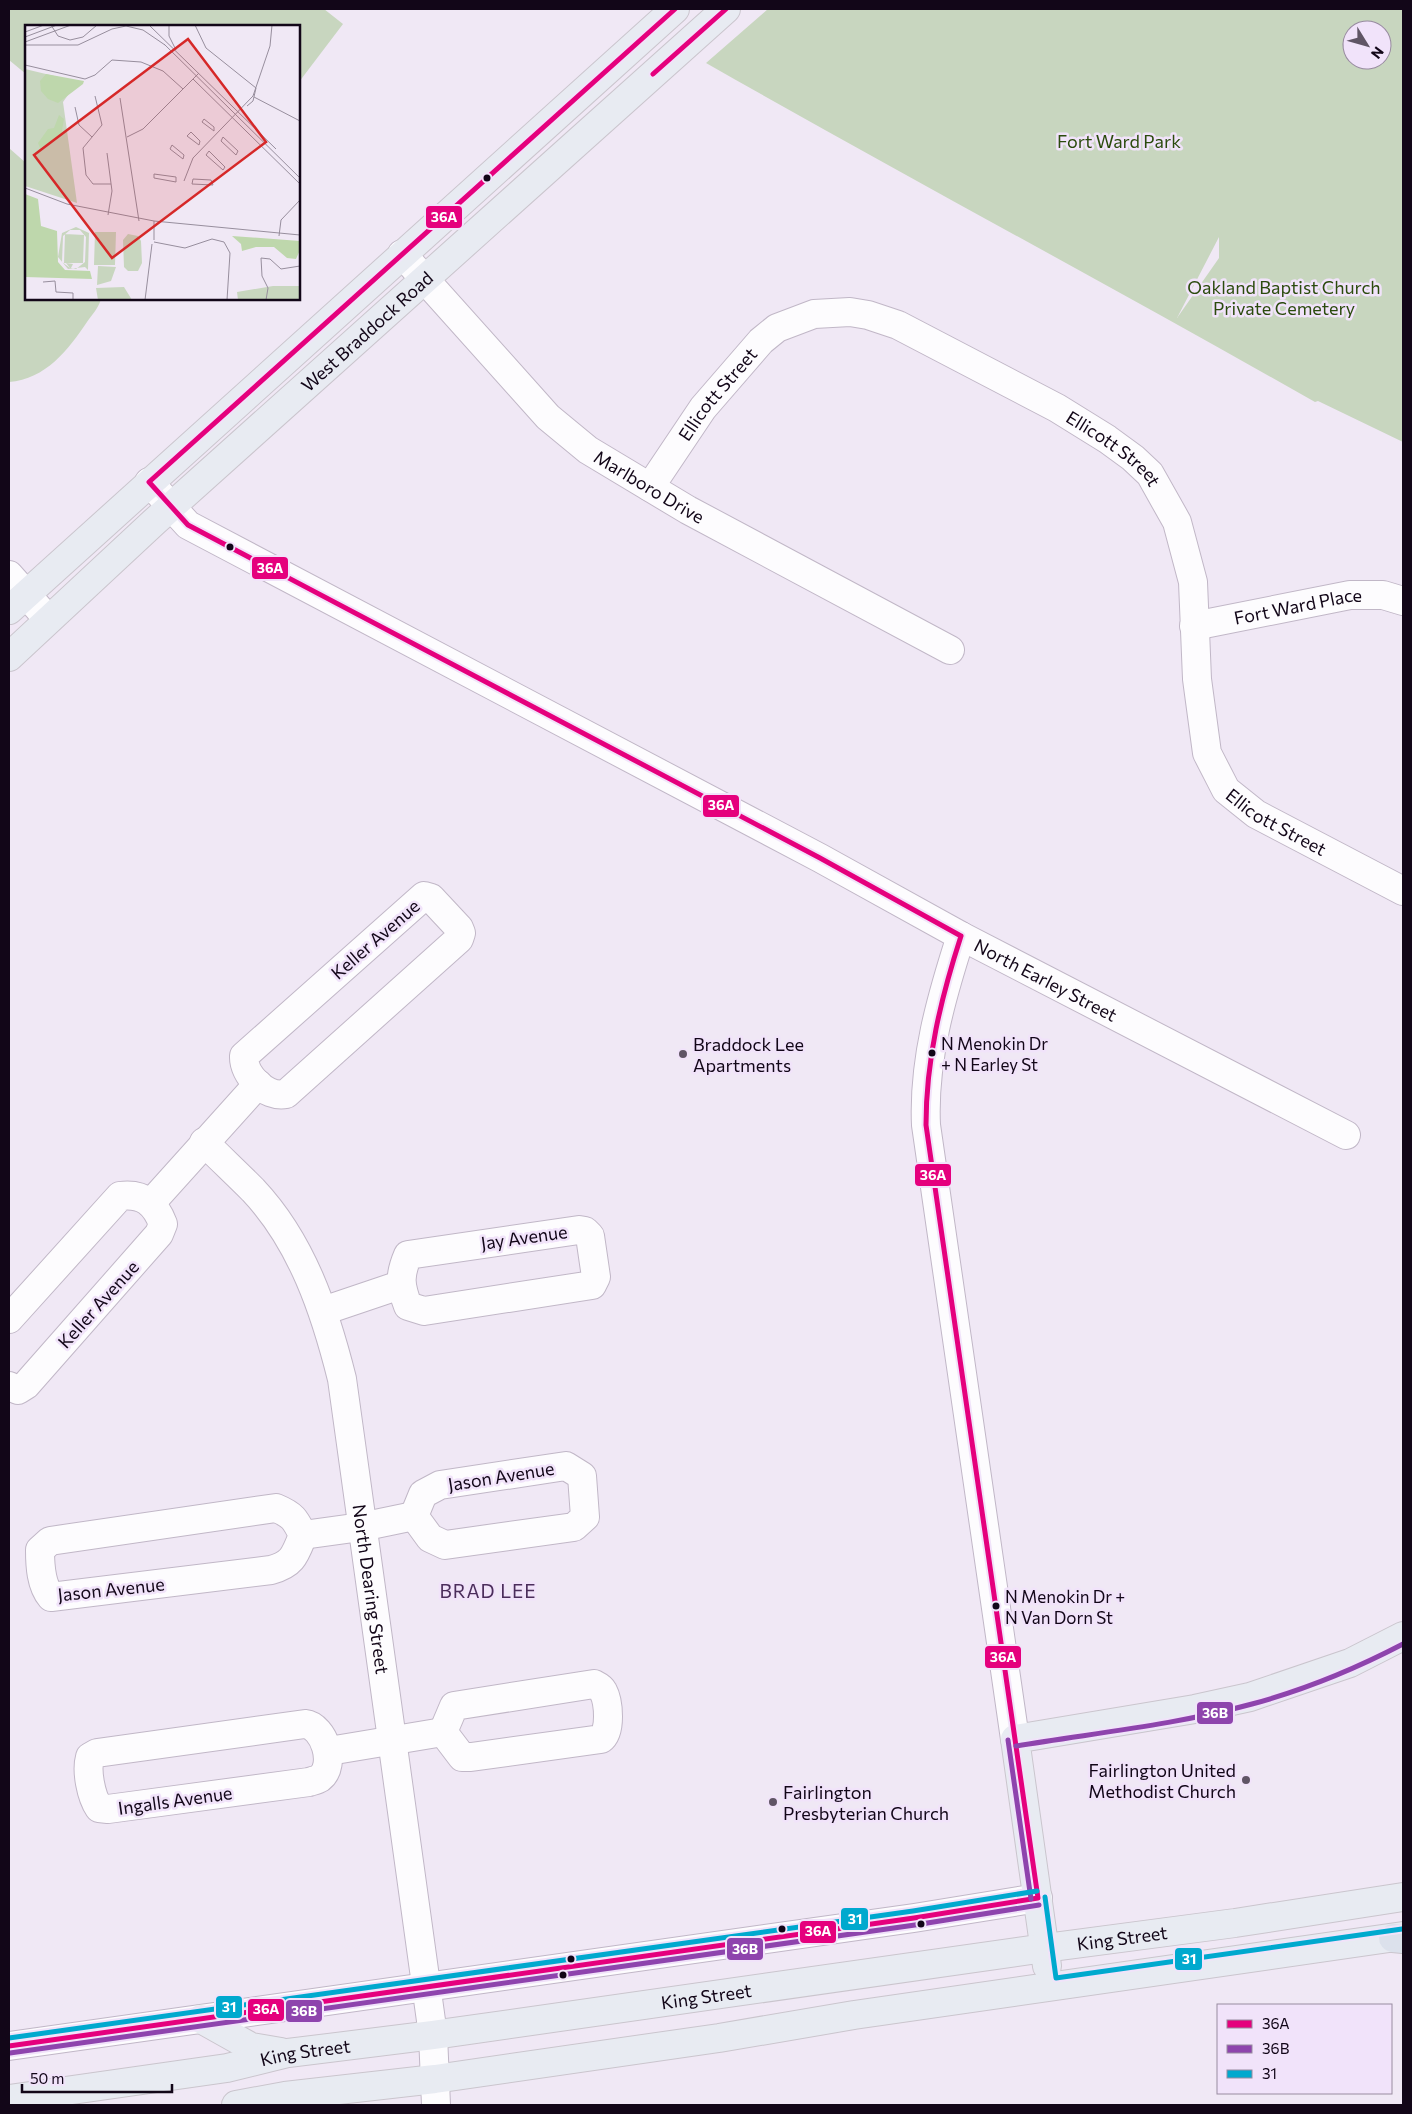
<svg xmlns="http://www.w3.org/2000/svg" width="1412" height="2114" font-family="Commissioner,sans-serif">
<rect width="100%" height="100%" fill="#f0e8f5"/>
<!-- green -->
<path fill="#c8d6bf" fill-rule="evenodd" d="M9 9H324L343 24 299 82V26H26V74L9 60Z
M768 9H1403V442L1318 401 1315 402C1113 287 908 178 706 63ZM1352 30H1382V60H1352ZM1219 237V258L1177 318Z
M9 148 26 163V299H101C99 307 92 315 87 322 68 350 46 379 9 382Z"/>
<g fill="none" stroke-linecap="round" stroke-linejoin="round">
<defs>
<g id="minor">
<path id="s1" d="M402 254 548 417 588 450 688 510 950 650"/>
<path id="s2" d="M149 482 188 525 820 858 961 936 1346 1135"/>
<path id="s3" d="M650 487 703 408 761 341 777 328 814 314 850 312 868 315 898 325 1057 408 1107 439 1133 458 1150 474 1177 522 1193 582 1197 679 1207 753 1226 790 1256 814 1403 891"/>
<path d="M9 575 48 619"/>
<path id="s4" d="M1194 626 1350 595H1383L1403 601"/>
<path d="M424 896 431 898 459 928 461 933 459 939 286 1094C266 1098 243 1075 244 1056Z"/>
<path d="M961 936C941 998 923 1061 926 1125L1015 1739"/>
<path id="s5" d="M204 1142C220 1158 237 1174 253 1190 302 1242 325 1311 342 1379L433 2035 436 2105"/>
<path d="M151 1203 258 1084"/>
<path d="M579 1230 585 1231 590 1236 596 1277 592 1285 424 1311 408 1306C400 1285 399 1276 408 1255Z"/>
<path d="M323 1311 400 1285"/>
<path d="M9 1319 120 1196C143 1193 155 1203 163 1224L159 1234 26 1385 18 1390 9 1386"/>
<path d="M566 1466 582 1476 585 1517 574 1527 445 1545 430 1538 414 1516 423 1494 440 1485Z"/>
<path d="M276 1508C293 1515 295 1519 303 1535 295 1555 293 1564 271 1570L59 1596 51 1597C41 1585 40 1566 40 1550L50 1541Z"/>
<path d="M303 1535 361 1527 414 1516"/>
<path d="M594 1684C598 1686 601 1687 603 1691 609 1702 611 1732 601 1739L471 1757H462L443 1732 454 1706Z"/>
<path d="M305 1724C324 1726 337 1765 320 1778 317 1780 312 1781 309 1782L108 1809 99 1808C91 1796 86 1771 90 1757L97 1753Z"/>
<path d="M329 1751 443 1732"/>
<path d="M9 2046 914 1918 1038 1898"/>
</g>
<g id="major">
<path d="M9 610 675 9"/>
<path id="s6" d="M9 657 154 522 726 9"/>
<path d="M1047 1966 1015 1739 1195 1709 1250 1697 1350 1663 1403 1636"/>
<path d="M201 2019 251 2047 281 2052"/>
<path id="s7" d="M9 2099 227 2068 288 2053 433 2035 1045 1948 1235 1923 1403 1897"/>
<path d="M236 2105 285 2096 435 2079 719 2038 854 2015 1403 1936"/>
</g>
<path id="highway" d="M1393 1938 1403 1939"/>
</defs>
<!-- minor casing -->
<use href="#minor" stroke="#c1b7c7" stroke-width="30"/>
<!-- major casing -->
<use href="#major" stroke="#cac5cd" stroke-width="30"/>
<!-- highway casing -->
<use href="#highway" stroke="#cac5cd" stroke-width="30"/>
<!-- minor -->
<use href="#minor" stroke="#fdfcfe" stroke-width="28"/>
<!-- major -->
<use href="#major" stroke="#e8ebf2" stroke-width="28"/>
<!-- highway -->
<use href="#highway" stroke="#dce1ec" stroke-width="28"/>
<defs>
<path id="bus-1" d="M675 9 149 482 188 525 820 858 961 936
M653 74 726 9
M961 936C941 998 926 1059 926 1125L1038 1898
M9 2046 914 1918 1038 1898"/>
<path id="bus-2" d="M1008 1740 1031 1899
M1016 1746C1094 1733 1175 1725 1252 1704 1304 1690 1355 1669 1403 1644
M10 2053 915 1925 1039 1905"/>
<path id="bus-3" d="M1045 1897 1056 1978 1402 1929
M9 2038 913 1911 1037 1891"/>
</defs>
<!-- bus-1 casing -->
<use href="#bus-1" stroke="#f1e3fa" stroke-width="9"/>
<!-- bus-2 casing -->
<use href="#bus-2" stroke="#f1e3fa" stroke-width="9"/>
<!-- bus-3 casing -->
<use href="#bus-3" stroke="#f1e3fa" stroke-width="9"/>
<!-- bus-1 -->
<use href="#bus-1" stroke="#e5007d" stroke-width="5"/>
<!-- bus-2 -->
<use href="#bus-2" stroke="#8e44ad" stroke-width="5"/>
<!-- bus-3 -->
<use href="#bus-3" stroke="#00a9ce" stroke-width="5"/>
</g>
<!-- markers -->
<g fill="#120618" stroke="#f1e3fa" stroke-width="2">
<circle cx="487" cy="178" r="4.5"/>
<circle cx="230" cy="547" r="4.5"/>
<circle cx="932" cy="1053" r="4.5"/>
<circle cx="996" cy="1606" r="4.5"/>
<circle cx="921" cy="1924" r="4.5"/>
<circle cx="782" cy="1929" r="4.5"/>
<circle cx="571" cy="1959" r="4.5"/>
<circle cx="563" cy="1975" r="4.5"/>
</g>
<g fill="#605565" stroke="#f1e3fa" stroke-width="2">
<circle cx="683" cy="1054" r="5"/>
<circle cx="1246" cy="1780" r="5"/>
<circle cx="773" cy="1802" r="5"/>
</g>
<g text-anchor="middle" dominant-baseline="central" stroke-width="5" stroke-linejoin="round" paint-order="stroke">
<!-- bus labels -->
<g font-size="17" fill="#120618" stroke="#f1e3fa" text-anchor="start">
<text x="941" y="1043">N Menokin Dr<tspan x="941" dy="21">+ N Earley St</tspan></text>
<text x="1005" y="1596">N Menokin Dr +<tspan x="1005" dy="21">N Van Dorn St</tspan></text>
</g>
<!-- park labels -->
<g font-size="18" fill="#2b4b0d" stroke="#f1e3fa">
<text x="1119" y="141">Fort Ward Park</text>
<text x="1284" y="287">Oakland Baptist Church<tspan x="1284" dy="21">Private Cemetery</tspan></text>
</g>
<!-- street labels -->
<g font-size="18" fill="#120618" stroke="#f1e3fa">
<text stroke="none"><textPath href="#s6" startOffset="484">West Braddock Road</textPath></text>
<text stroke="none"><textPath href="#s3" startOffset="115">Ellicott Street</textPath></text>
<text stroke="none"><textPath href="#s3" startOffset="579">Ellicott Street</textPath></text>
<text stroke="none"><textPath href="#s1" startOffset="342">Marlboro Drive</textPath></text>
<text stroke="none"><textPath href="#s4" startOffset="106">Fort Ward Place</textPath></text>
<text stroke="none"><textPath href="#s3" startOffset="1014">Ellicott Street</textPath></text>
<text transform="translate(375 939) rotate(-41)">Keller Avenue</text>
<text stroke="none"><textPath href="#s2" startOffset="1029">North Earley Street</textPath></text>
<text transform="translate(524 1237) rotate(-8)">Jay Avenue</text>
<text transform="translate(98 1304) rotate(-48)">Keller Avenue</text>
<text transform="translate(501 1476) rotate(-9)">Jason Avenue</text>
<text transform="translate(111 1589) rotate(-6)">Jason Avenue</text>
<text stroke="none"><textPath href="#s5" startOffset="492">North Dearing Street</textPath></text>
<text transform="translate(175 1800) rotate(-8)">Ingalls Avenue</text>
<text stroke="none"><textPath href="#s7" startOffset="1125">King Street</textPath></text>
<text stroke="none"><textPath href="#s7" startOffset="705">King Street</textPath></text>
<text stroke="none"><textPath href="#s7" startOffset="300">King Street</textPath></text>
</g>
<!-- poi labels -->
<g font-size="18" fill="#120618" stroke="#f1e3fa" text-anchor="start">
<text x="693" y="1044">Braddock Lee<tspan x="693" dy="21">Apartments</tspan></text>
<text x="1236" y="1770" text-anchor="end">Fairlington United<tspan x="1236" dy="21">Methodist Church</tspan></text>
<text x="783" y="1792">Fairlington<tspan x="783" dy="21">Presbyterian Church</tspan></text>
</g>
<!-- neighbourhood labels -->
<g font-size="19" letter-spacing="1" fill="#4b2d5b" stroke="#f1e3fa">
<text x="488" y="1590">BRAD LEE</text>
</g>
</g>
<!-- overview -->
<g transform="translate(25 25)">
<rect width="275" height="275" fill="#f0e8f5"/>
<path d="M0 44 46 55 43 70 38 77 52 178 0 161ZM51 202 64 208 63 245 60 242 43 244 33 232 37 208ZM45 205H55L61 212 60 237 51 244 46 243 48 239 41 238 45 243 37 237 38 211ZM70 207H91L90 240H69ZM40 209 59 210 58 238H39ZM103 209 113 211 116 216 117 238 113 246H103L99 242 98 215ZM73 241 91 242 86 256 72 260ZM248 261H275V275H213L212 267ZM99 262 107 275H73L71 263Z" fill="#c8d6bf" fill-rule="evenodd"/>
<path d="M21 49 59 56 58 59 33 78 23 74 16 66 15 56ZM34 90 39 94 36 111 15 123 13 118 23 104 29 103ZM0 169 13 174 16 201 32 206 33 237 40 245 65 246 67 254 0 252ZM207 211 275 216V225L271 234 262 233 249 222H231L217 226 216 219Z" fill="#bed7ac"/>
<path fill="none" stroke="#978e9d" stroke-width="1" d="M26 0 33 11 45 15 58 12 72 0M124 0 251 124M144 0V11L151 25M170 0 181 23 231 63 228 76 222 81M0 7 19 0M0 12 32 0M0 17 46 0M139 19 275 153M0 20H53L87 4 101 1 118 5 140 20M0 40 60 54 70 50 87 35 116 37 138 46 158 64 174 48M168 54 275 159M70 71 77 100 58 123 61 150 68 159H86M229 72 275 96M95 73 114 196M50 82 54 100 67 112M179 94 189 102V106L177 97ZM166 107 175 116 174 120 162 111ZM102 112 118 104 158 64M198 112 213 126 211 130 196 116ZM147 120 159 130 158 134 145 124ZM184 126 200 142 198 145 181 130ZM82 128 87 166 83 190M129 149 151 152V157L129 153ZM168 154 186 155 188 160 167 159ZM159 156 168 133 228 71 245 21 247 0M0 163 42 179 129 196 275 210M254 211 256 195 275 175M129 215V196M129 217 160 223 187 214 199 217 205 228 202 275M18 257 30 256 31 267 48 268V275M120 275 127 219M241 275 243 263 237 251 236 233 245 234 256 244 275 241"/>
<path fill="#d62828" fill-opacity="0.15" stroke="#d62828" stroke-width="2.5" d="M163 14 241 117 87 233 9 130Z"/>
<rect width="275" height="275" fill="none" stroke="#120618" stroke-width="2.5"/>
</g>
<g stroke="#f1e3fa" stroke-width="2">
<rect x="425" y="205" width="38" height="24" rx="5" fill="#e5007d"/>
<rect x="251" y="556" width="38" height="24" rx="5" fill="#e5007d"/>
<rect x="702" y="794" width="38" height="24" rx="5" fill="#e5007d"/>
<rect x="914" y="1163" width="38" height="24" rx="5" fill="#e5007d"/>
<rect x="984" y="1645" width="38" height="24" rx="5" fill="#e5007d"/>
<rect x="1196" y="1701" width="38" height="24" rx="5" fill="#8e44ad"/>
<rect x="840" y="1907" width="29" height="24" rx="5" fill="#00a9ce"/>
<rect x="799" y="1920" width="38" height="24" rx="5" fill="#e5007d"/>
<rect x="726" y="1937" width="38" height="24" rx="5" fill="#8e44ad"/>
<rect x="1174" y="1947" width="29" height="24" rx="5" fill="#00a9ce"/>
<rect x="215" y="1995" width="28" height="24" rx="5" fill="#00a9ce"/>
<rect x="247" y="1998" width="38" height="24" rx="5" fill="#e5007d"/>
<rect x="285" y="1999" width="38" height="24" rx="5" fill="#8e44ad"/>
</g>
<g font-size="14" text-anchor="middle" font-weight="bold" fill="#fff">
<text x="444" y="222">36A</text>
<text x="270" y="573">36A</text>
<text x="721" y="810">36A</text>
<text x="933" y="1180">36A</text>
<text x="1003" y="1662">36A</text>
<text x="1215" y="1718">36B</text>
<text x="855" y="1924">31</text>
<text x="818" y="1936">36A</text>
<text x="745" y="1954">36B</text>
<text x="1189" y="1964">31</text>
<text x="229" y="2012">31</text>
<text x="266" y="2014">36A</text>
<text x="304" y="2016">36B</text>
</g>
<!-- border -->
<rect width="1412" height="2114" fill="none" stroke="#120618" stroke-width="20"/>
<!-- legend -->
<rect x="1217" y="2004" width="175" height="90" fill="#f1e3fa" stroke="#988ba0"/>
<rect x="1227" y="2020" width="25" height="8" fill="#e5007d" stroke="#988ba0"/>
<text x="1262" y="2029" font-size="15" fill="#120618">36A</text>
<rect x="1227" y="2045" width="25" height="8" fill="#8e44ad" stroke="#988ba0"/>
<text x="1262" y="2054" font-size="15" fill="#120618">36B</text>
<rect x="1227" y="2070" width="25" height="8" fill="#00a9ce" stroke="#988ba0"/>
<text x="1262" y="2079" font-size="15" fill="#120618">31</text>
<!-- north arrow -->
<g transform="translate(1367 45) rotate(127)"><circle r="24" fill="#f1e3fa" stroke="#988ba0"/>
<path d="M0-4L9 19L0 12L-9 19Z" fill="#605565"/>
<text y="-8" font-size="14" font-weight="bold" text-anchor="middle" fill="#120618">N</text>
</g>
<!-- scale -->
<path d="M22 2084v8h150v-8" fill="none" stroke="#120618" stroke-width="2.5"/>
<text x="30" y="2084" font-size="15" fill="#120618" stroke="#f1e3fa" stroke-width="4" paint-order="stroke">50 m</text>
</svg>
